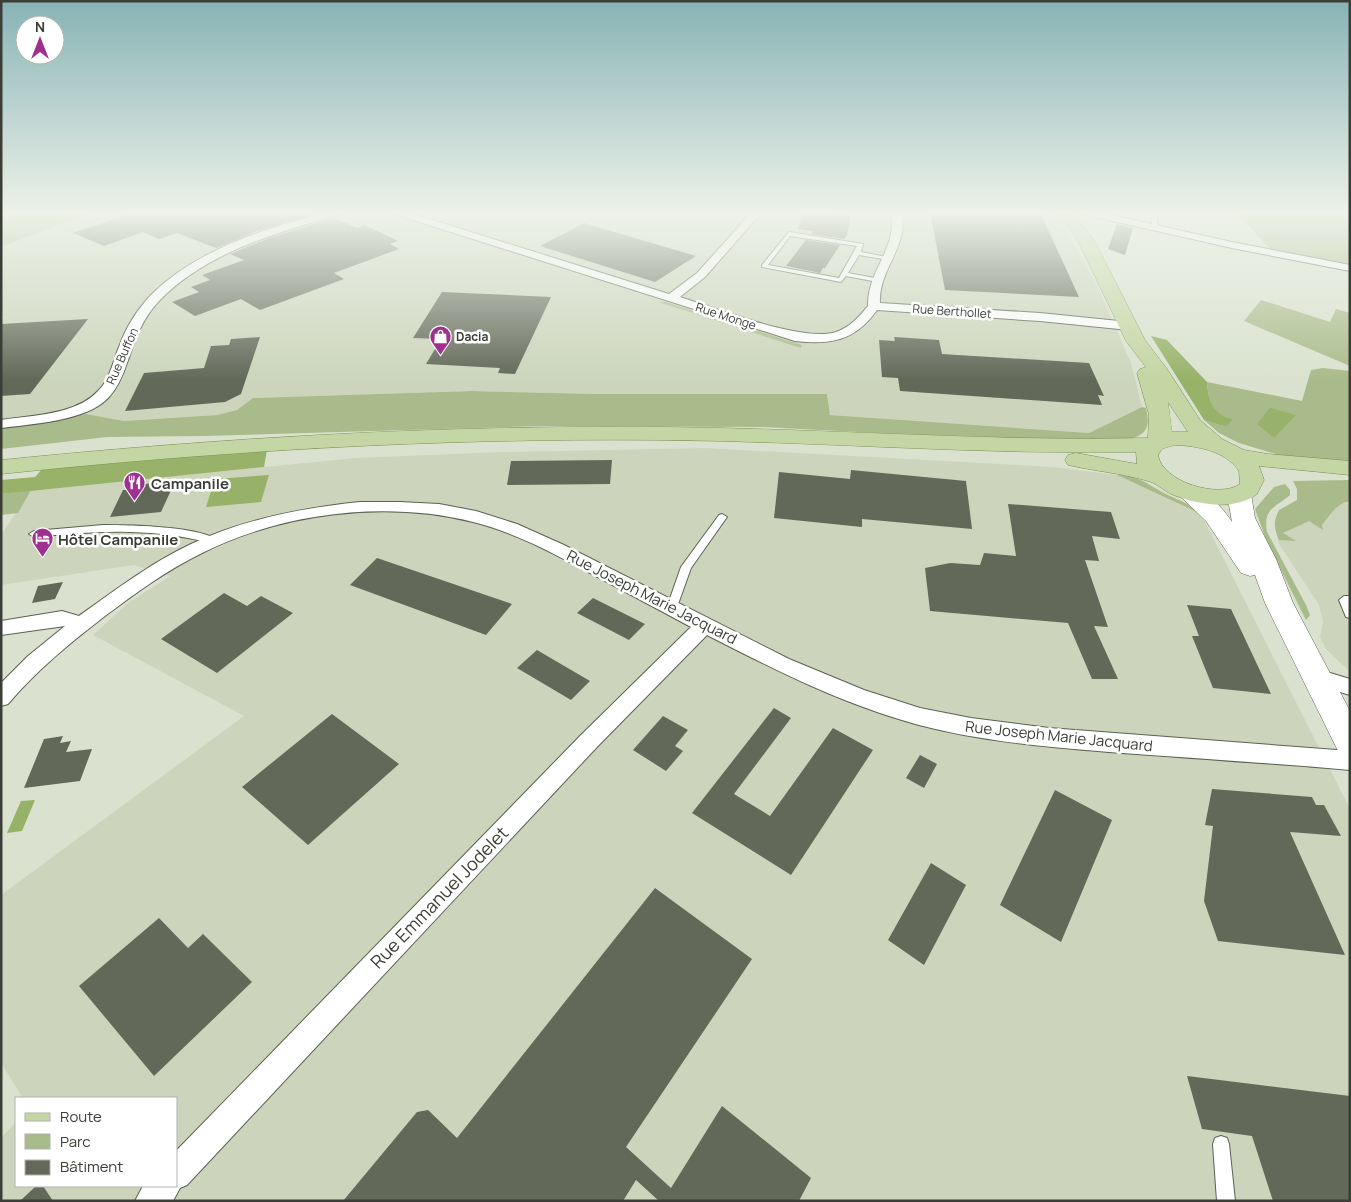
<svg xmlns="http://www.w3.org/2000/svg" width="1351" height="1202" font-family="Manrope,sans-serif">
<rect width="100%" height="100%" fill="#dae2cf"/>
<!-- built -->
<path fill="#ccd5bc" d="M92 212H1055L1096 283 1131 363 1142 407 1089 433 830 415 827 394H595L472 391 253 398 237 410 217 415 124 421 86 414 1 428V319L6 318 1 316V247Z
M706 448 1054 467 1117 475 1201 514 1350 809V1201H1V1138L16 1122V1186H176V1098H23L1 1063V895L244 716 93 635 128 603 170 576 134 565 1 585V535L31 490 356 458 502 452Z
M1350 491V672L1326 649 1320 637 1323 621 1319 605 1279 544 1276 529Z"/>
<!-- green -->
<path fill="#a9bb8a" d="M7 212H92L1 247V213Z
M1236 212H1350V265L1272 251Z
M1261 300 1330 322 1336 309 1350 313V366L1244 321Z
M658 302H666L802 345 801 348Z
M1323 368 1350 371V462L1282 456 1239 443 1219 433 1204 420 1226 427 1232 419C1213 415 1208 400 1207 382L1302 401 1311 370Z
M472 391 595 394H827L830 415 1089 433 1142 407 1146 408C1150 427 1148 434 1128 440L954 437 761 427 545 426 204 436 107 437 1 449V428L86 414 124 421 217 415 237 410 253 398Z
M1117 475C1135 474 1148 484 1164 493 1177 500 1190 503 1201 514Z
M1350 480V501C1337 503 1329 516 1322 525L1323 530 1309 521 1283 533 1296 541 1279 540C1274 529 1273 521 1279 510L1297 500V489L1293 481Z
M1285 484 1290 490V495C1275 508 1263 508 1267 532L1306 605 1310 615 1306 620 1267 542 1255 509 1274 487Z
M31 490 18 513 1 515V494Z"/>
<!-- forest -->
<path fill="#98b269" d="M1151 336 1167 340 1207 382C1208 400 1213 415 1233 419L1226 427 1204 420Z
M1270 408 1296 415 1274 438 1257 424Z
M267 450 264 467 1 494V480L35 477 43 468Z"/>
<!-- water -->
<path fill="#97b168" d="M269 475 261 502 206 507 215 479Z
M35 800 22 831 7 833 21 801Z"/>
<!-- building -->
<path fill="#626959" d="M136 212H320L257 231 216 248 177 233 159 239 143 232 104 246 73 233Z
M803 212 851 216 847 235 844 239 811 234 813 231 798 229Z
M930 212H1040L1079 297 945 290Z
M334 218 357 228 365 225 398 241 390 244 399 249 334 273 344 279 260 310 241 299 195 316 172 302 199 292 191 287 210 280 202 275 244 260 230 254 269 238Z
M584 223 696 256 655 282 540 246Z
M1117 224 1133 228 1125 255 1108 249Z
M806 240 840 245 825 268H823L820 273 786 266Z
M442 292 551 297 515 374 498 373 500 368 426 364 441 339 413 338Z
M88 319 30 394 1 396V324Z
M260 337 241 394 225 402 125 411 144 373 204 368 211 346 229 345 231 339Z
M894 337 939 340 942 354 1089 363 1104 396 1098 395 1102 405 900 391 898 378 882 377 879 340 895 341Z
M612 460 610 484 507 485 511 461Z
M851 470 966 481 972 529 862 519V527L774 518 779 472 850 479Z
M158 483 156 487 173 486 161 512 110 517 123 490H127L130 485Z
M1008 504 1111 512 1120 539 1092 536 1099 561 1085 560 1108 627 1094 626 1118 679H1092L1068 623 930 611 925 568 950 563 980 565 984 553 1016 556Z
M377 558 512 604 486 635 350 585Z
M63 582 55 599 32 603 38 586Z
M224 593 247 606 261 596 293 613 217 673 161 639Z
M593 598 645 624 629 640 577 613Z
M1187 605 1231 609 1271 694 1213 688 1192 636H1199Z
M537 650 590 681 571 700 517 668Z
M774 708 791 718 734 794 770 816 833 728 873 750 791 875 692 813Z
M332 714 399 764 308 845 242 787Z
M663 716 688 730 675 746 683 751 666 771 633 750Z
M63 736 60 743 71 741 66 752 92 749 80 781 24 788 44 739Z
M920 755 937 764 924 788 906 778Z
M1212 789 1312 797 1316 805H1324L1341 836 1290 832 1345 955 1218 941 1204 901 1213 826 1205 825Z
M1055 790 1112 820 1061 942 1000 905Z
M931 863 966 885 924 965 888 940Z
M655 888 752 959 626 1147 671 1188 722 1106 811 1178 799 1201H659L636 1180 623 1201H343L417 1112 428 1110 457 1138Z
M159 918 188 948 203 934 252 982 154 1076 79 986Z
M1187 1076 1350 1096V1201H1273L1252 1136 1202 1129Z
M36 1186H43L53 1201H20Z"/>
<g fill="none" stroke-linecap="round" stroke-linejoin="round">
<defs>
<path id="service" d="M1151 212H1157V228L1152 227Z
M789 232 863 244 861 252 892 258 889 260 859 255 848 273 880 279 881 280 878 282 846 276 841 282 762 267V265ZM790 236 857 246 839 278 768 265Z
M722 514 727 517 691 568 677 607 676 610H668L667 607 681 567 719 515Z
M103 525C126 525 203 526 218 541L213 544C154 527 94 531 34 537L29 534 34 531Z
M1344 596H1350V618L1346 617 1339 600Z
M1221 1136 1227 1138 1229 1144 1235 1201H1217L1213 1144 1215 1138Z"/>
<path id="minor" d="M327 212H342L341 214C278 232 207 252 160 300 142 318 135 340 127 363 123 375 118 387 109 397 88 421 32 424 1 428V420C32 415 76 415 98 391 110 380 113 361 119 347 126 327 138 308 153 293 200 248 267 228 327 212Z
M393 212H407L669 294 697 273 752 212H762L705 277 680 297C715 308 804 343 836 332 850 327 859 317 868 306 867 270 898 249 891 212H901C910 246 878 269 880 303L1040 313 1129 322 1135 326 1129 330 1040 321 877 310C855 341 831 345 795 341L394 214Z
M1081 212H1098L1232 242 1350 265V271L1232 248 1086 215Z
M360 502H400L439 504 476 511 517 524 564 545 789 659 864 690 920 708 971 718 1049 728 1350 751V770C1270 763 1189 758 1109 752 1045 747 980 741 919 725 844 705 775 670 707 635L596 748 187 1185 180 1188 173 1201H135L143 1186H176V1151L580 736 691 627C654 607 616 587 579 567 545 549 510 531 473 522 385 500 282 513 202 553 167 570 136 593 105 616 70 643 37 670 8 704L1 706V683L28 656 65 626 1 635V621L62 611 79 616C115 590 151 563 191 544 244 519 302 508 360 502Z
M1317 669 1350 679V695L1310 683 1307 677 1310 671Z"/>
<path id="secondary" d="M1187 484C1205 488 1222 507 1232 522L1227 494 1230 489 1239 486 1248 489 1251 494 1255 518 1276 559 1293 603 1350 711V756L1339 753 1265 603 1255 575 1250 576 1241 573 1206 521 1175 491 1179 486Z"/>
<path id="primary" d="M1058 212H1072L1094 240 1145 340 1167 369 1200 420 1222 439 1244 450 1268 454 1350 461V475L1259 466 1264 480 1257 494C1234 512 1195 504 1171 494 1163 490 1156 483 1148 481 1121 473 1094 471 1068 465L1065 460 1068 455 1076 453 1137 464 1136 452C976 455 817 441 657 440 438 438 219 451 1 474V460C220 438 438 425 658 427 821 428 984 442 1148 438L1149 415 1137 373 1140 369 1146 367 1126 341 1078 241ZM1168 402 1188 432H1172ZM1175 445C1199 446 1225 451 1239 471L1240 484C1219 499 1162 482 1158 455L1162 449Z"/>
</defs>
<!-- service casing -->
<use href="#service" stroke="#5a6151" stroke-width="2"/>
<!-- minor casing -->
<use href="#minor" stroke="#5a6151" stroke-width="2"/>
<!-- secondary casing -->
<use href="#secondary" stroke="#5a6151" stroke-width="1"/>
<!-- primary casing -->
<use href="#primary" stroke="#7b8f55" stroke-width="1"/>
<!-- service -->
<use href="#service" fill="#fff" fill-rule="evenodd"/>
<!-- minor -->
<use href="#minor" fill="#fff" fill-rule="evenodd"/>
<!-- secondary -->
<use href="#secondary" fill="#fff" fill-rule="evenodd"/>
<!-- primary -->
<use href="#primary" fill="#c4d6a3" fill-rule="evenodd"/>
</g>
<!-- sky -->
<linearGradient id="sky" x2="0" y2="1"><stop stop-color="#87b3b5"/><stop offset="0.56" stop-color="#eef2e9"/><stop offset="1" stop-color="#eef2e9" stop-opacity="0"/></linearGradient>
<rect width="1351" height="380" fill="url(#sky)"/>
<!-- icons -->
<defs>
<symbol id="shop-pin" viewBox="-11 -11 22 30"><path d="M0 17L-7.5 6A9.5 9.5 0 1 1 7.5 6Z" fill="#a0308f" stroke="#fff"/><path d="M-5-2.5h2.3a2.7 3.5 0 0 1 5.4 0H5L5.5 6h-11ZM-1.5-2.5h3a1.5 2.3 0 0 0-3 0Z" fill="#fff"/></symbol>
<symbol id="restaurant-pin" viewBox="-11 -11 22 30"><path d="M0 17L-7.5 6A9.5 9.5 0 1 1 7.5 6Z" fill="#a0308f" stroke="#fff"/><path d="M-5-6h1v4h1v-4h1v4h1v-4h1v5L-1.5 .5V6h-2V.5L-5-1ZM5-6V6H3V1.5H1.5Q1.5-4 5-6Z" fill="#fff"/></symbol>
<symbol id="hotel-pin" viewBox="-11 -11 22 30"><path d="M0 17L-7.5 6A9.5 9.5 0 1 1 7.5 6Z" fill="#a0308f" stroke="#fff"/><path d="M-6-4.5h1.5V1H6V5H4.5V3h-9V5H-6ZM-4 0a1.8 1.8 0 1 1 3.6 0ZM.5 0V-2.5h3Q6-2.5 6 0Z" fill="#fff"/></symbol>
</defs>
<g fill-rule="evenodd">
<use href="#shop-pin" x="428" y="324" width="25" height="34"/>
<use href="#restaurant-pin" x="122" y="470" width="25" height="34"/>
<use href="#hotel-pin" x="30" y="526" width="25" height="34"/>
</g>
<g text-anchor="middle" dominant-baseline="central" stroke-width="5" stroke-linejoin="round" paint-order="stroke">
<!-- far-street labels -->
<g font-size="12" fill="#3b3e36" stroke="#fff">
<text transform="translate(952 311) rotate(4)">Rue Berthollet</text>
<text transform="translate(726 316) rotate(18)">Rue Monge</text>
<text transform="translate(122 356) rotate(-66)">Rue Buffon</text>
</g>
<!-- far-poi labels -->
<g font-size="12" font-weight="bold" fill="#3b3e36" stroke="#fff" text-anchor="start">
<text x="456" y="336">Dacia</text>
</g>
<!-- poi labels -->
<g font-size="15" font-weight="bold" fill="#3b3e36" stroke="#fff" text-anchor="start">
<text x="151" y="483">Campanile</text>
<text x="58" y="539">Hôtel Campanile</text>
</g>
<!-- street labels -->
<g font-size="15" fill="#3b3e36" stroke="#fff">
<text transform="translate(652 597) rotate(27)">Rue Joseph Marie Jacquard</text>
<text transform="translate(1059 736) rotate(6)">Rue Joseph Marie Jacquard</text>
</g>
<!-- near-street labels -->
<g font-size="18" fill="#3b3e36" stroke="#fff">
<text transform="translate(439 897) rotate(-46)">Rue Emmanuel Jodelet</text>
</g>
</g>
<!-- border -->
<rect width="1351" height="1202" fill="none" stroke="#3b3e36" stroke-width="5"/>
<!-- legend -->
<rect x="15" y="1097" width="162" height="90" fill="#ffffff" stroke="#b1b2af"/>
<rect x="25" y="1113" width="25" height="8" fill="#c4d6a3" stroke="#b1b2af"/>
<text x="60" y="1122" font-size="15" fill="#3b3e36">Route</text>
<rect x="25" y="1134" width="25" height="15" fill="#a9bb8a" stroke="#b1b2af"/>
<text x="60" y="1147" font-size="15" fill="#3b3e36">Parc</text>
<rect x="25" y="1160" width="25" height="15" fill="#626959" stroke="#b1b2af"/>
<text x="60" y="1172" font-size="15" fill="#3b3e36">Bâtiment</text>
<!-- north arrow -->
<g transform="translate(40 40)"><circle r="24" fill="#ffffff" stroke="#b1b2af"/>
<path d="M0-4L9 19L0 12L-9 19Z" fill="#a0308f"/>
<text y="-8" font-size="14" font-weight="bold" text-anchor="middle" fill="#3b3e36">N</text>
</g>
</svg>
